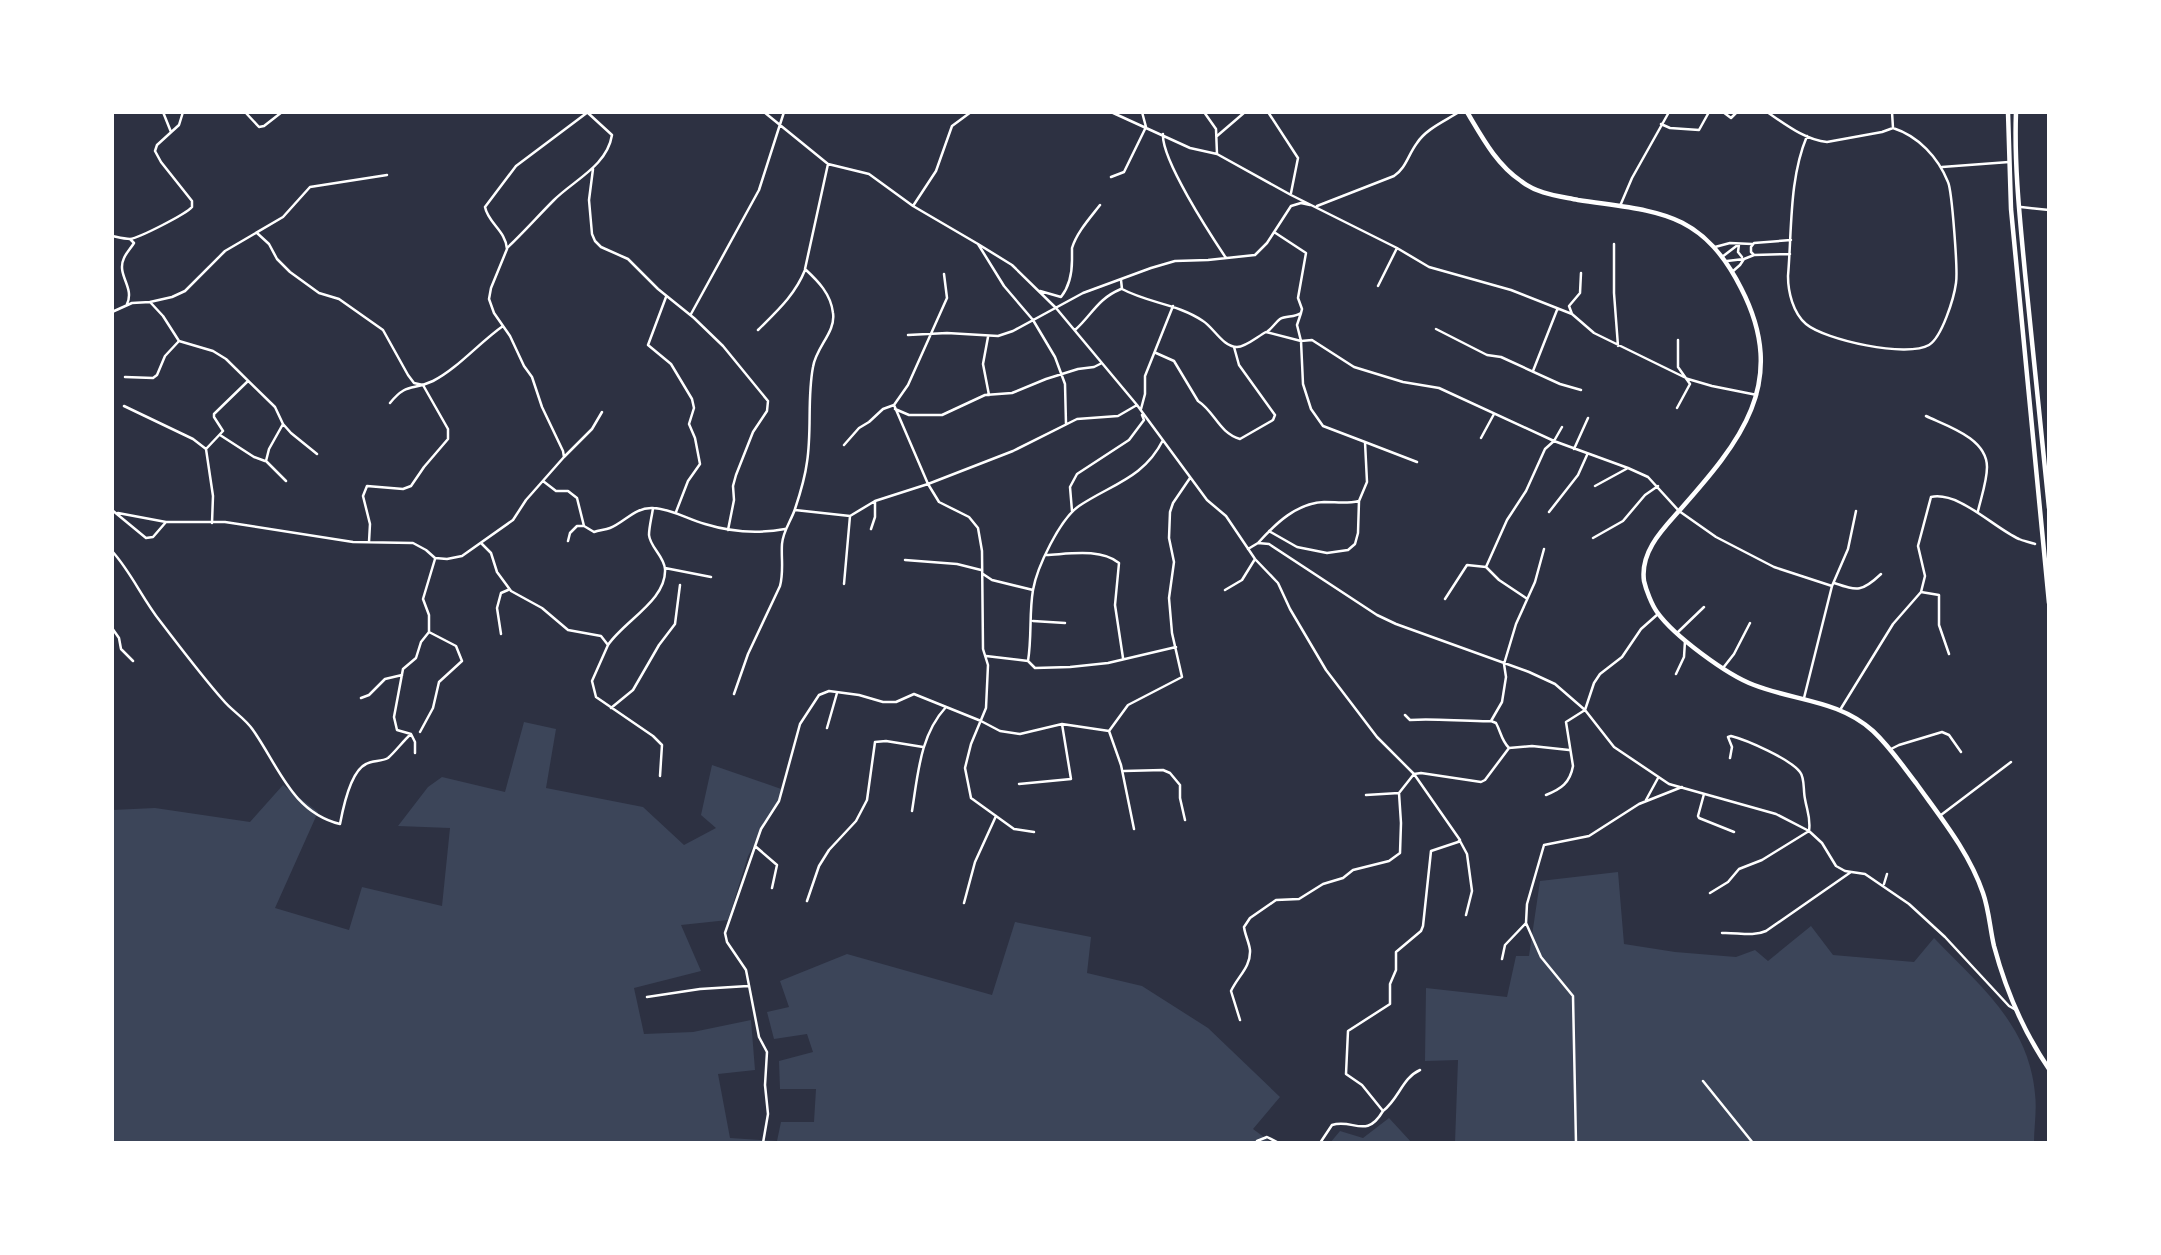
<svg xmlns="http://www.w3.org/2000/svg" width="2161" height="1255" font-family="Karla,sans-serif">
<rect width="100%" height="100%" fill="#2d3142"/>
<!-- green -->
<path fill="#3c4559" d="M524 722 556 729 546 788 643 807 684 845 716 828 701 815 712 765 784 790 748 856 728 920 681 925 701 971 634 988 644 1034 693 1032 751 1020 755 1070 718 1074 730 1138 777 1141 781 1122H814L816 1089H780L779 1061 813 1052 807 1034 774 1039 767 1012 789 1007 780 981 847 954 992 995 1015 922 1091 937 1087 973 1142 986 1208 1028 1280 1097 1253 1129 1272 1143H112V810L155 808 250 822 283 785 318 812 275 908 349 930 362 887 442 906 450 828 398 826 428 787 442 777 505 792Z
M1618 872 1624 944 1675 952 1736 957 1755 950 1768 961 1811 926 1833 955 1914 962 1934 938C1979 985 2029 1024 2035 1094 2037 1110 2034 1127 2034 1143H1455L1458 1060 1425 1061 1426 988 1507 997 1516 956H1529L1540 881Z
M1389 1118 1412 1143H1330L1340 1131 1363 1138Z"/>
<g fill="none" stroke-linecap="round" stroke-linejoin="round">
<!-- minor -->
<path stroke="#fff" stroke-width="2.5" d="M163 112 171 132
M245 112 259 127 264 126 282 112
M764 112 828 164 869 174 913 206 978 244 1004 286 1033 320 1055 357 1065 384 1066 424
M1111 112 1190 148 1217 154 1291 195 1397 248 1429 267 1511 290 1572 314 1594 333 1688 379 1712 386 1757 395
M1204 112 1216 129 1217 154
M1268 112 1298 158 1291 193
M1723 112 1731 118 1737 112
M1767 112C1785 124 1805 140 1827 142L1882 132 1893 128 1892 112
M1661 124 1670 128 1699 130 1709 112
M1163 134C1161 159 1210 234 1226 258
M1217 136 1245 112
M1807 136C1789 179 1792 229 1788 276 1788 292 1793 313 1806 324 1825 340 1907 358 1929 345 1942 337 1954 298 1956 283 1958 271 1952 191 1948 182 1938 157 1918 136 1893 128
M1942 167 2009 162
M593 169 589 200 592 234 595 241 601 247 628 259 658 289 694 318 723 346 768 401 767 411 753 432 736 475 733 486 734 500 728 530
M1111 177 1124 172 1146 127 1142 112
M913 206 936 171 952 126 971 112
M1317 206 1394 176C1406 168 1408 155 1417 143 1426 129 1445 121 1459 112
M1620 206 1632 178 1669 112
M2021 207 2049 210
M257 233 269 244 277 259 290 272 319 293 339 299 383 330 408 375 414 383 423 385 448 429V439L424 467 411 486 403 489 367 486 363 496 370 524 369 542
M112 236C117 237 124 239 130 239 139 238 186 214 192 207V201L161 162 155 151 157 145 179 125 183 112
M978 244 1012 265 1056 308 1137 405 1207 500 1226 516 1255 559 1278 583 1290 609 1326 670 1377 737 1414 774 1460 840 1458 842 1431 851 1423 926 1421 931 1396 952V970L1390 984V1004L1348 1031 1346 1074 1362 1085 1383 1111C1399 1099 1402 1078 1420 1070
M1614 244V293L1618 346
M1739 244 1738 252 1742 257
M1715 247 1730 243 1752 244
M507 248C523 233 538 216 554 200 574 180 607 166 612 135L588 113
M1790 254 1754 255 1751 252V247L1754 243 1791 240
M1722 257 1739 244
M1727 261 1744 259 1754 255
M1732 272 1740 265 1744 259
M1121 280 1122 289C1148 303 1178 304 1203 321 1214 328 1223 347 1237 347 1246 347 1258 336 1266 332L1301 341 1312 340 1354 367 1403 382 1439 388 1554 441 1628 468 1648 477 1679 511 1716 537 1774 567 1832 586
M1378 286 1397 248
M1040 291 1061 297C1069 287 1072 273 1072 260 1072 257 1072 250 1072 248 1077 232 1090 218 1100 205
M666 297 648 345 671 364 692 399 694 408 689 424 695 438 700 464 688 481 676 512
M150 302 172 297 185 291 225 251 283 217 310 187 387 175
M127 304C135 287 116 275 124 258 126 253 131 248 134 243L130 239
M112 312 132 303 150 302 163 316 179 341 213 351 226 359 275 407 283 424 291 433 317 454
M691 314 759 190 784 112
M1572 314 1569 306 1580 293 1581 273
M1436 329 1487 355 1501 357 1560 384 1581 390
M758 330C777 311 795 295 805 270
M1075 330C1092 315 1097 299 1121 289
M1268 331C1273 327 1276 322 1280 319 1286 315 1294 318 1301 313L1302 309 1298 298 1306 253 1274 232
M908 335 947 333 998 336 1013 331 1083 293 1151 268 1175 261 1208 260 1255 255 1267 243 1291 206 1301 203 1310 205
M988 337 983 364 989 395
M1156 353 1174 361 1198 401C1215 412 1219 433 1240 439L1273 420 1275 415 1239 365 1234 347
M1533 371 1557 310
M125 377 153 378 157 375 165 356 179 341
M390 403C407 382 412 391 433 381 457 369 480 342 503 326
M894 405 928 484 939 502 969 517 978 528 982 551 983 649 988 665 986 708 971 744 965 768 971 798 1014 829 1034 832
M124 406 193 439 206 449 213 496 212 523
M1677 408 1690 384 1678 367V340
M895 409 909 415H942L985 395 1012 393 1046 379 1078 369 1094 367 1102 363
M1141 409 1145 394V376L1173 306
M1926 416C1947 426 1987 438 1987 467 1987 481 1981 498 1978 511
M283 424 269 449 266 461 286 481
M220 435 254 457 265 461
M1481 438 1494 414
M1163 440C1144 478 1112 484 1079 506 1060 519 1037 567 1033 590 1029 613 1032 637 1028 661L1035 668 1070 667 1108 663 1176 647
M1365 442 1417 462
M844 445 859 428 869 422 883 409 894 405 908 385 947 298 944 274
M206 449 223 431 214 417V414L248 381
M1574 449 1588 418
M564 457 592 429 602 412
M543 481 556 491H568L577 498 584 526 594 532C599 530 605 530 610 528 625 522 635 507 653 508 672 509 687 519 705 524 731 532 757 534 785 529
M1595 486 1628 468
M112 510 146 538 153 537 166 522H225L353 542 413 543 426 550 435 558 447 559 462 556 513 520 526 500 564 457 563 451 542 407 532 377 524 366 510 336 494 313 489 299 491 288 507 249C506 231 488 223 485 207L516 166 588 112
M795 510 850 516 875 501 928 484 1013 451 1077 419 1118 416 1137 405
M1072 511 1070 487 1077 474 1129 440 1144 420 1142 415
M1549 512 1578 475 1587 455
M118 513 166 522
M871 529 875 517V501
M1269 531 1297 547 1327 553 1348 550 1355 544 1358 533 1359 501 1367 482 1365 442 1323 426 1311 409 1303 384 1301 341 1297 325 1301 313
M1593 538 1623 521 1645 495 1658 486
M568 541 570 533 577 526H584
M481 543 491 553 497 572 511 591 542 608 568 630 601 636 608 645C624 621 667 600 665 569 664 556 650 547 649 535 649 527 652 516 653 508
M1258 543C1276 523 1297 503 1324 502 1337 502 1346 504 1359 501
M1248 549 1258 543 1269 544 1377 615 1396 624 1529 672 1555 684 1585 710 1614 747 1669 784 1776 814 1809 831 1822 843 1836 866 1845 871 1865 874 1909 904 1945 937 2009 1006 2016 1010
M112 551C131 572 142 598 160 621 180 647 201 675 223 700 232 711 245 718 253 730 279 767 292 812 340 824 343 808 351 771 366 764 373 760 381 762 388 758 396 751 403 741 411 734
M1046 555C1069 554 1100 548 1119 563L1115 605 1123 658
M905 560 957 564 981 570
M665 568 711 577
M983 574 992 580 1033 590
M1834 583C1858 591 1862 592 1881 574
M844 584 850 516
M1225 590 1242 580 1255 559
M1921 592 1939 595V625L1949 654
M1526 598 1499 580 1486 567 1507 520 1526 491 1545 449 1554 441 1562 427
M1445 599 1467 565 1486 567
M1033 621 1065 623
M112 628 119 638 121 649 133 661
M1678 632 1704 607
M501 634 497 608 501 593 508 590
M608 645 592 681 596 697 653 736 662 745 660 776
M986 656 1028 661
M1723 668 1734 654 1750 623
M1676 674 1684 657 1685 641
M734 694 748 654 780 586C784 571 781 558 782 544 783 531 791 521 795 509 800 494 805 478 807 462 812 430 807 398 813 367 816 347 836 332 833 313 831 294 818 281 805 269L828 164
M361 698 369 695 385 679 402 675
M1804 698 1832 586 1848 549 1856 511
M611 708 633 690 659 645 675 624 680 585
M1840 710 1893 624 1921 592 1925 576 1918 546 1931 497C1959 491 1994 528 2019 539 2023 541 2030 542 2035 544
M1405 715 1410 720C1437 718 1464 722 1491 721L1502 702 1506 677 1504 664 1516 624 1535 582 1544 549
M1491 721 1496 723C1501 732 1501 740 1509 748
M827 728 837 693
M1109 731 1128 705 1182 677 1172 633 1169 598 1174 562 1169 538 1170 512 1173 503 1190 478
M420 732 433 708 439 682 462 661 456 646 429 632
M1891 749 1899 745 1942 732 1949 735 1961 752
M415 753V742L411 734 397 730 394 717 403 669 416 658 421 642 429 632V615L423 599 435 559
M1124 771 1163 770 1170 773 1180 785V798L1185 820
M1019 784 1071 779 1062 724
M1704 794 1698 816 1699 818 1734 832
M1366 795 1399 793 1414 774 1421 773 1481 782 1485 780 1509 748 1532 746 1569 750
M1546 795C1561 789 1570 783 1573 766L1566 722 1585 710 1594 683 1600 674 1622 657 1641 629 1658 614
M1646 800 1658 778
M912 811C918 774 920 735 946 707
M1941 815 2011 762
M1460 841 1467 854 1472 891 1466 915
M755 846 777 865 772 888
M1884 884 1887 874
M1710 893 1728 882 1739 869 1762 860 1809 831C1811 818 1807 811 1805 799 1803 790 1805 778 1800 772 1790 759 1747 740 1731 736L1728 737 1732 747 1730 758
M807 901 819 866 829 850 856 821 867 800 875 742 886 741 923 747
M964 903 975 862 996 816
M1526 923 1541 957 1573 996 1576 1143
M1722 933C1736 932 1753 937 1766 931L1851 872
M1502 959 1505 945 1526 923 1527 904 1544 845 1589 836 1639 804 1682 787
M647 997 700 989 748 986
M1240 1020 1231 991C1238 976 1251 967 1250 950 1249 942 1245 935 1244 927L1250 918 1276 900 1299 899 1323 884 1343 878 1353 870 1389 861 1400 853 1401 823 1399 793
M1703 1081 1753 1143
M1257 1141 1267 1137 1279 1143
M763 1143 768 1114 765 1085 767 1052 759 1037 746 970 727 942 725 933 761 829 779 801 800 724 819 695 829 691 859 695 883 702H896L914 694 981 721 1000 731 1020 734 1062 724 1109 731 1121 765 1134 829
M1320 1143 1332 1125C1353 1118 1366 1140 1383 1111"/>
<!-- primary -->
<path stroke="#fff" stroke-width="4.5" d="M1467 112C1482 137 1496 164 1521 181 1537 194 1559 196 1578 200 1656 212 1701 209 1741 288 1790 383 1740 442 1679 511 1662 530 1640 552 1644 581 1646 590 1652 605 1657 612 1674 636 1727 675 1754 685 1795 701 1839 700 1873 731 1890 747 1902 765 1916 783 1941 818 1969 852 1983 893 1989 910 1990 929 1994 946 2006 991 2023 1031 2049 1069"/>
<!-- trunk -->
<path stroke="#fff" stroke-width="4.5" d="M2008 112 2011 209 2049 603
M2016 112C2014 166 2020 220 2025 273 2033 352 2041 430 2049 508"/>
</g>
<!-- border -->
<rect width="2161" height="1255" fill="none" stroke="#ffffff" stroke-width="228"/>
</svg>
